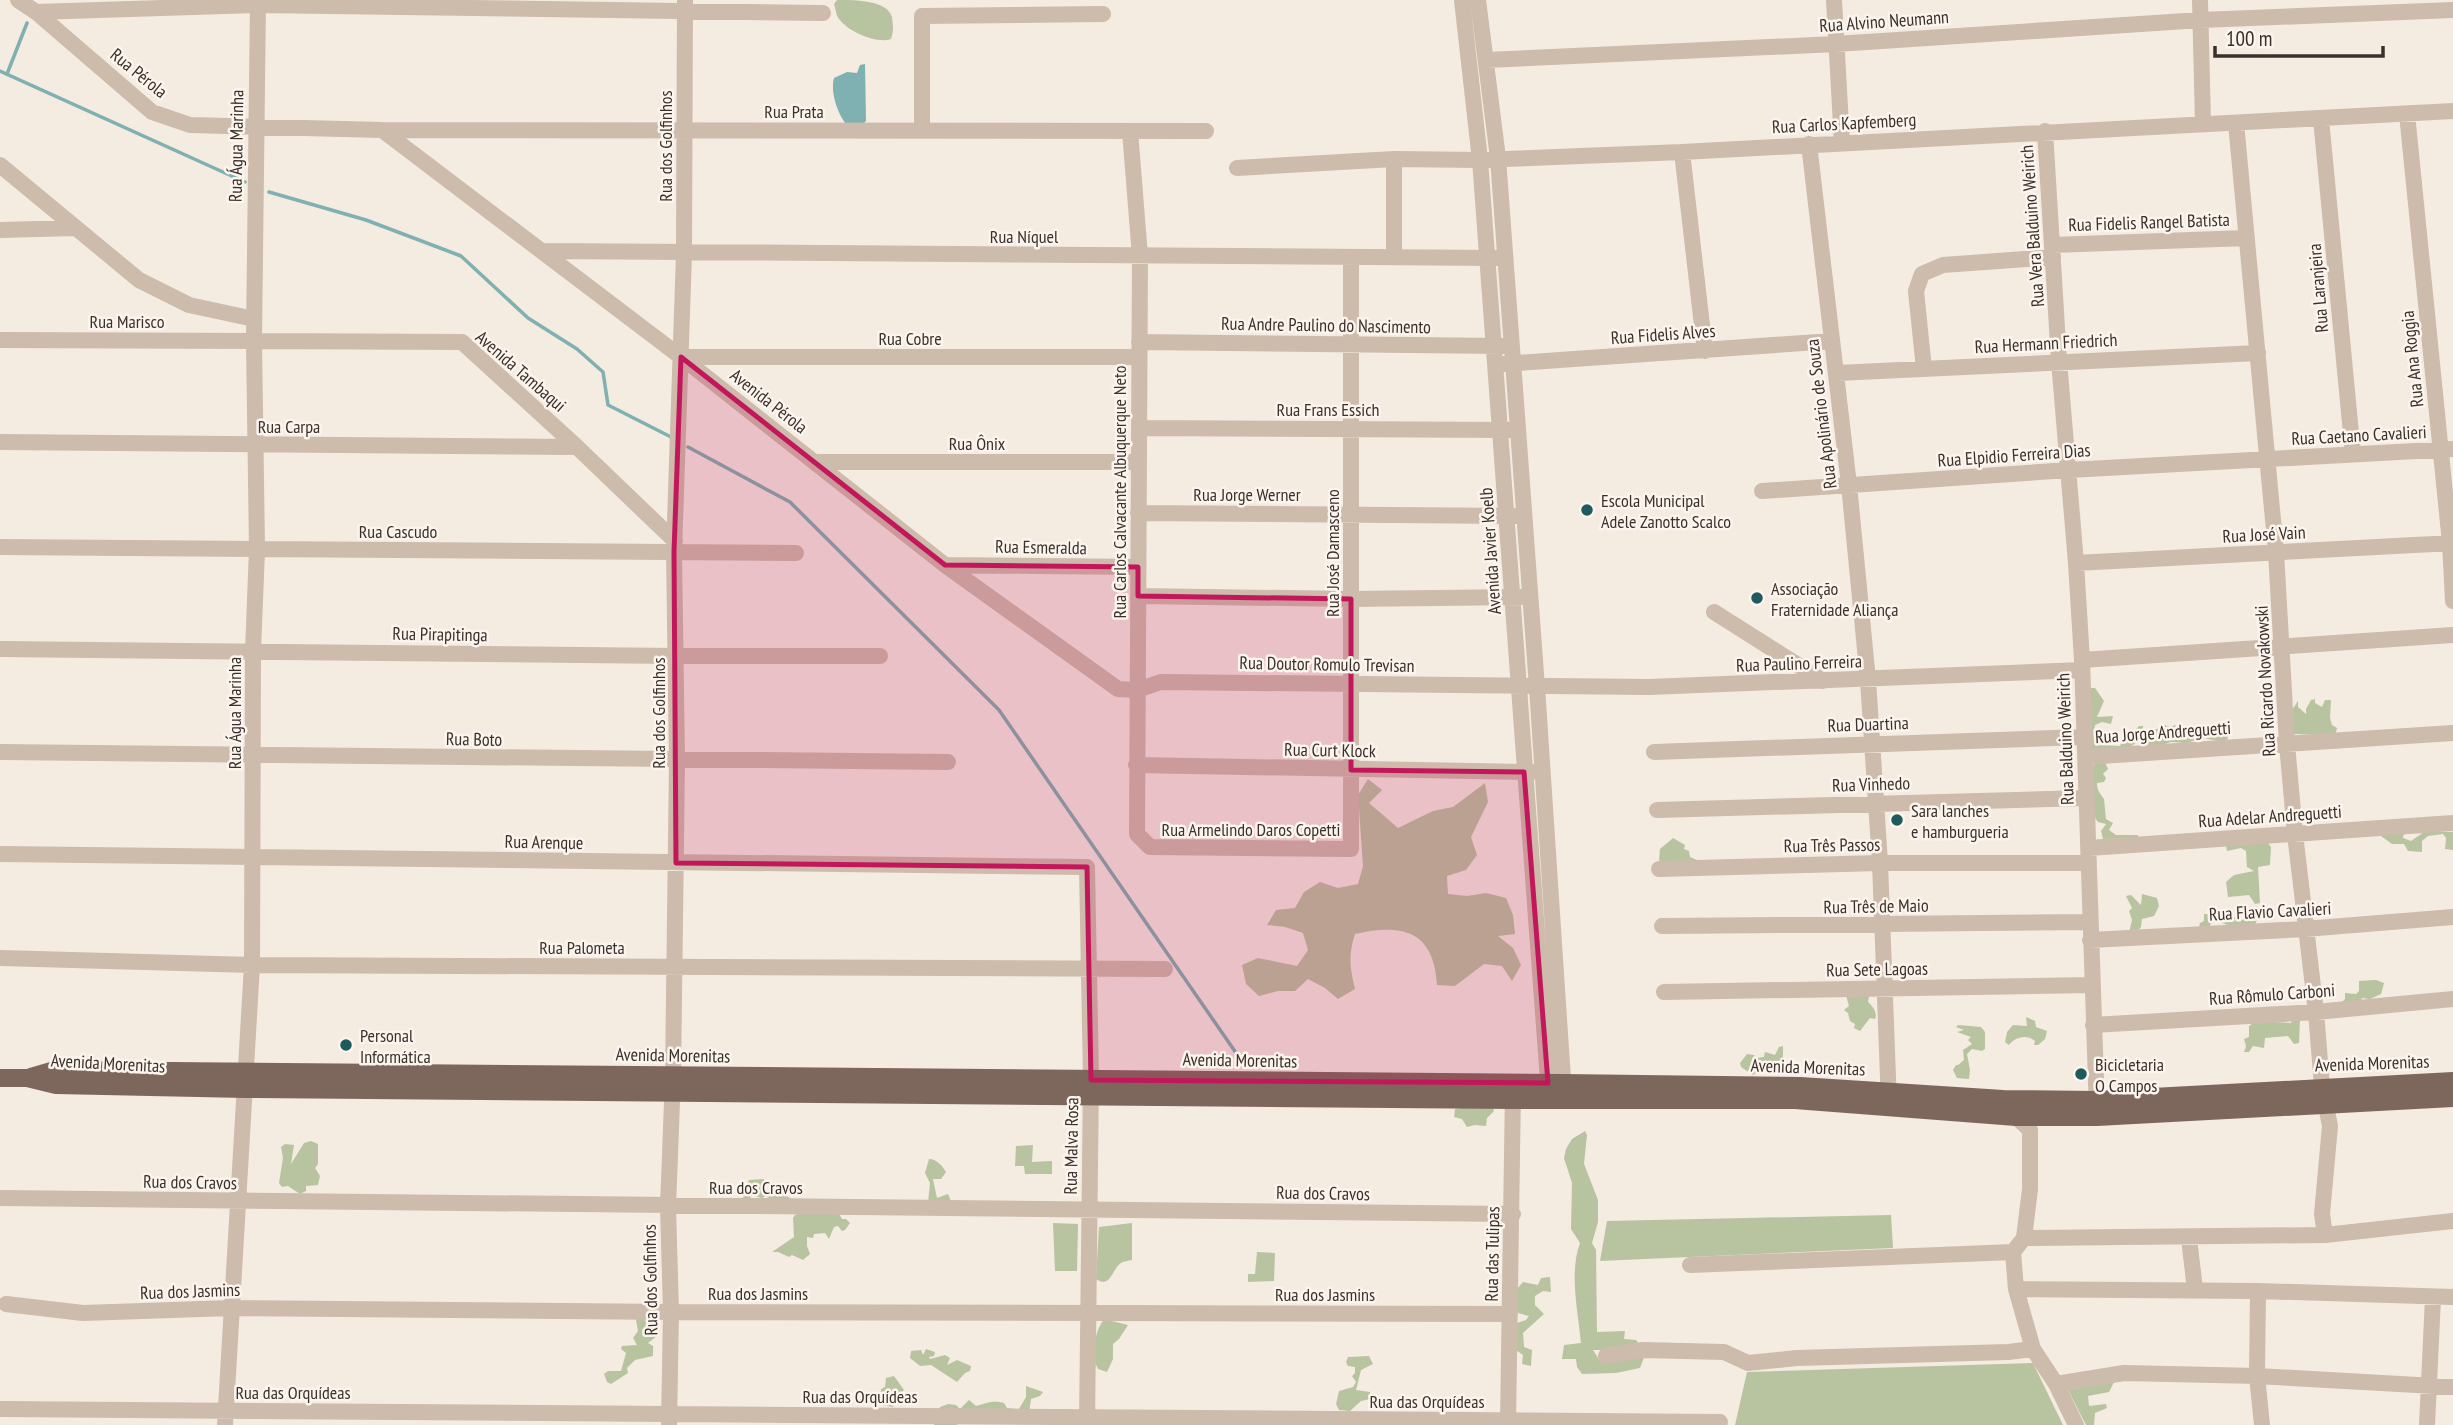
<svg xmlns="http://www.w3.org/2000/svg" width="2453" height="1425" font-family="'PT Sans Narrow',sans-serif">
<rect width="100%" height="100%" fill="#f4ebe1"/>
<!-- green -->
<path fill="#b8c4a0" d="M837 0C856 0 887 0 892 17 893 26 894 30 891 39 877 44 849 32 840 20 836 16 836 10 834 4Z
M2089 688H2095L2104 701 2097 717 2113 716 2111 724 2102 722 2095 725 2094 733 2099 745 2120 746 2126 734 2133 732 2139 726H2143V731L2152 733 2155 729H2160L2164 725 2171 727 2175 725 2183 737 2203 734 2206 730 2219 736 2227 734 2228 739 2223 742 2203 738 2186 743 2171 742 2153 748 2148 747 2146 742 2138 741 2128 749 2091 750Z
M2315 699V703L2322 707 2325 700H2331L2330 718 2332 725 2337 728 2335 735 2294 734 2290 713 2298 701V707L2306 714V709L2311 700Z
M2104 760 2108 769 2103 774 2106 778 2104 782 2097 783C2097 791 2100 793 2104 799L2106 819 2113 823 2109 830 2116 835H2137L2140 838 2103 839 2101 831 2106 824 2098 822 2093 815V766L2096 762Z
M1368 779 1382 790 1369 803 1398 828 1433 811 1453 807 1485 783 1488 802 1471 837 1477 855 1466 870 1447 876 1448 894 1467 896 1486 893 1506 898 1513 915 1515 934 1498 936 1513 948 1521 965 1512 981 1502 966 1484 964 1455 986 1437 985C1434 931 1403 923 1355 934 1348 956 1350 968 1355 989L1338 999 1325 988 1308 979 1295 991H1278L1259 996 1246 984 1242 965 1258 958 1297 966 1308 950 1303 933 1285 927 1267 925 1276 910 1295 908 1304 892 1320 882 1338 888 1358 884 1363 866 1358 795Z
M2386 832 2404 833 2403 838 2411 841 2424 832H2453V850L2445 849 2446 838 2443 834 2428 836 2422 841V852L2408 851 2404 844H2392L2381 836Z
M1673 838 1685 845 1684 849 1689 851 1690 857 1699 861 1662 862 1659 860 1660 849Z
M2267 842 2271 847 2270 865 2258 867 2260 903 2255 904 2249 895 2228 897 2226 882 2234 875 2254 871 2247 867 2246 851 2241 848 2227 851 2226 845Z
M2142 894 2157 898 2159 906 2154 916 2142 919 2141 927 2135 934 2129 933 2132 920 2129 911 2132 908 2126 896 2131 895 2141 905Z
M2257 906 2260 911 2255 925C2244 927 2227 928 2218 920L2213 921 2208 928 2199 927 2200 923 2204 921V914L2219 915 2226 912 2229 916 2243 920 2246 912H2254Z
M2376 980 2384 983 2381 994 2370 999 2362 998 2360 1004 2332 1003 2342 1002 2345 999V993L2356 994 2359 991V981Z
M1846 995 1869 996 1868 1002C1872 1005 1878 1013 1875 1019L1870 1018 1860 1031 1854 1028 1855 1024 1850 1021 1848 1013 1844 1010 1849 1006Z
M2026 1017 2035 1021 2036 1027 2047 1031 2045 1039 2038 1045H2034L2035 1041C2027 1034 2015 1037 2009 1045L2005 1042 2007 1032 2013 1025 2027 1026Z
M2292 1019H2300L2299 1043 2294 1044 2288 1036 2265 1038 2264 1048 2253 1046 2249 1052H2244L2246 1046 2244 1039 2249 1037V1026L2256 1021 2291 1023Z
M1958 1025 1981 1027 1985 1032V1049L1982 1051 1972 1049 1967 1054 1970 1070 1969 1079 1957 1078 1953 1070 1956 1065H1958L1964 1060 1963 1050 1972 1044 1968 1040 1971 1037 1957 1032 1964 1030 1956 1027Z
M1783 1046V1062L1790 1067V1072L1783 1073 1774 1061 1753 1075 1741 1067 1740 1063 1747 1054 1754 1055 1756 1058 1764 1057 1765 1052 1775 1055 1779 1047Z
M1492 1104 1494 1111 1487 1118 1486 1126 1475 1125 1467 1127 1462 1119 1454 1117 1455 1109Z
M1585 1131 1587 1135 1584 1164 1598 1200V1222L1592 1243 1596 1250 1597 1332 1625 1331 1624 1339 1636 1340 1639 1344 1622 1350H1593L1600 1361 1645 1355 1640 1368 1616 1373 1582 1374 1577 1367 1576 1359H1562L1564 1345 1581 1343C1578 1311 1569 1273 1580 1243L1571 1229 1572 1183 1564 1158 1566 1149 1572 1139Z
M311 1141 318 1144V1164L315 1168 320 1176 318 1185 306 1186V1191L300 1194 288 1186 282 1187 279 1183 283 1158 281 1147 285 1144 294 1145 291 1164 304 1143Z
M1033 1145 1032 1162 1052 1161V1174H1025L1024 1166H1015L1016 1146Z
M929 1159C936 1159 942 1165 946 1172L941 1179H933L937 1198 948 1194 951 1201 928 1203 930 1183 925 1173Z
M764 1179 766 1190 780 1191 791 1199H770L766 1196 762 1198 750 1195 751 1200 743 1198V1193L749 1180Z
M802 1212H838L842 1219H846L850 1223 845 1230 842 1231 838 1226 834 1227 829 1239 825 1233 814 1234 813 1238 807 1237V1246L810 1254 803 1260 792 1255 789 1257 778 1252H772L794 1237 793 1218 795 1215Z
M1891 1215 1893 1248 1600 1261 1607 1221Z
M1053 1223 1078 1224 1077 1271H1055Z
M1132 1223V1260C1128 1261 1124 1261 1121 1263 1111 1270 1111 1289 1096 1279L1099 1227Z
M1257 1252 1275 1253 1274 1281 1248 1282V1274H1255Z
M1550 1277 1551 1292 1543 1291 1535 1296V1305L1544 1314 1523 1333 1524 1347 1532 1350 1531 1366 1522 1364 1523 1355 1513 1348 1517 1323 1526 1320 1529 1316 1518 1313C1512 1298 1512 1294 1523 1282L1538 1285 1541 1278Z
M641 1317H645L656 1331 657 1336 648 1343 653 1346V1356L635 1360 627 1368 628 1373 611 1384 607 1382 604 1374 608 1371H621L626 1353 621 1349 622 1346 637 1345 633 1338 638 1331 636 1320Z
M1104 1319 1128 1325 1119 1339 1113 1344V1359L1107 1372 1098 1369C1090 1355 1095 1331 1104 1319Z
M926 1349 935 1352 934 1356 929 1357 930 1359 945 1355 950 1358 947 1365 957 1360 971 1366 970 1371 965 1373 957 1382 931 1365 920 1366 910 1358 911 1351 921 1350 923 1355Z
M1369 1356 1373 1364 1361 1370 1356 1390 1370 1392V1399L1361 1401 1350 1411 1339 1410 1336 1404 1339 1391 1353 1387 1356 1382 1352 1376 1355 1373V1367L1348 1366 1346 1362 1348 1357Z
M2033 1363 2063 1425H1735L1747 1372Z
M894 1376 904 1390 902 1392 904 1402 902 1406 894 1399 891 1402 894 1407 879 1405 881 1389 885 1387 886 1378Z
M2114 1382 2109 1392 2088 1396 2089 1406 2106 1404 2107 1408 2095 1413 2094 1425H2086L2068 1390 2070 1388Z
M1026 1386 1043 1392 1040 1396 1031 1399 1029 1413 960 1421 957 1425H934L940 1407 948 1404 956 1405 960 1409 969 1400 976 1406C987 1403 993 1400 1004 1403L1007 1408 1019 1409 1026 1397Z"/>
<!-- water -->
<path fill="#7fb0b2" d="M865 64 866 121 863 124 848 126C838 116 830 92 834 78L847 72 857 73 860 65Z"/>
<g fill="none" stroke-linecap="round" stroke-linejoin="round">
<!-- stream -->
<path stroke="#7fb0b2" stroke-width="3.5" d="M0 71 245 182
M7 74 27 23
M269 192 366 220 461 256 528 318 577 349 603 372 608 405 673 438
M688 447 790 502 999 710 1243 1063"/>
<!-- minor -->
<path stroke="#cdbbac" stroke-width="16" d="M18 0 36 12 152 112 190 125 382 130 1206 131
M1462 0 1480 160 1549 1094
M1478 0 1498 158 1537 687 1564 1094
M1834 0 1842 143
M2200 0 2203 124
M36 12 258 5 823 13
M1486 60 1836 44 2201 20 2453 10
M2407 114 2450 543 2453 601
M2321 119 2353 454
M2236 123 2276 552 2287 744 2295 834 2316 1012 2322 1086 2330 1126 2322 1214 2325 1235
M382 130 681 357 945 565 1118 689 1137 690 1161 682 1649 687 2082 670
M922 130V16L1103 14
M1130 131 1140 256 1137 834 1150 847 1351 849V257
M2045 131 2059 361 2076 563 2082 660 2097 1111
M1809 144 1849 485 1868 680 1880 863 1889 1104
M1682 152 1705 351
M1394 159V257
M0 165 139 280 189 305 254 319
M1237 168 1394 159 1480 160 1682 152 2453 111
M0 230 75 228
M2052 245 2247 238
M543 251 1496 258
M0 340 462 342 577 447 675 541
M1139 342 1502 346
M681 357H1139
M1503 364 1832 341
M1924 369 1916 291 1922 274 1943 265 2053 257
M1837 373 2258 353
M1139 428 1512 430
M0 442 577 447
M817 462H1138
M1762 491 2069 470 2453 449
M1138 513 1515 516
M0 547 796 553
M2076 563 2453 543
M945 565 1138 567
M1138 596 1351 599 1521 597
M1714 612 1823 681
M0 649 677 656H880
M2082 660 2453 635
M0 752 948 762
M1654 752 2084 737
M2085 757 2453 733
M1136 765 1532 772
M1657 810 2087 798
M2089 848 2453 823
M0 854 1087 867 1091 1080 1087 1425
M1659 869 1880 863H2089
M1662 926 2090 922
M2090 940 2305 929 2453 917
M0 958 252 965 1165 969
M1664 992 2092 985
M2093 1025 2316 1012 2453 999
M2016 1117 2030 1130V1189L2024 1238 2013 1252 2016 1289 2033 1349 2056 1384 2076 1425
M0 1198 1513 1214
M2024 1238 2325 1235 2453 1221
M2189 1238 2195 1290
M1690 1265 2013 1252
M2016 1289 2258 1291 2453 1297
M2258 1291 2257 1376 2262 1425
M6 1304 83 1313 231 1308 671 1312 1510 1314
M1606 1356 1643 1350 1724 1352 1748 1363 1797 1358 2008 1352 2033 1349
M2056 1384 2124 1373 2257 1376 2453 1387
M0 1409 1720 1422
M225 1425 252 965 253 651 257 550 254 340 258 0
M669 1425 671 1312 668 1207 673 1076 677 761 674 552 684 253 685 0
M1508 1425 1513 1088
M2427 1425 2433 1298"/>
<!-- major -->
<path stroke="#7d675c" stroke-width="18" d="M31 1077 55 1070 1563 1083 1800 1086 2003 1099 2096 1100 2453 1081
M0 1078H27L56 1085 245 1089 1513 1100H1795L2016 1117H2097L2453 1098"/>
</g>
<!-- marked area -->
<path fill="#c2185b" fill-opacity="0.2" stroke="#c2185b" stroke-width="5" stroke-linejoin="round" d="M681 357 945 565 1138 567V596L1351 599V770L1524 772 1548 1083 1091 1080 1087 867 676 863 674 552Z"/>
<!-- markers -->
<g fill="#1f5a5e" stroke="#fbf5ee" stroke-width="2.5">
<circle cx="1587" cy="510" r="7"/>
<circle cx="1757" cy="598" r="7"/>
<circle cx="1897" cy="820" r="7"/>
<circle cx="346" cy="1045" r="7"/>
<circle cx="2081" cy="1074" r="7"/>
</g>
<g text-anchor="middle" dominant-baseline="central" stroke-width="5" stroke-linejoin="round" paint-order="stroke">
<!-- street labels -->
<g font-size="18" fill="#3b302b" stroke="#fbf5ee">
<text transform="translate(1884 21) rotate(-4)">Rua Alvino Neumann</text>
<text transform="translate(139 73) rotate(39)">Rua Pérola</text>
<text x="794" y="111">Rua Prata</text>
<text transform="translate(1844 123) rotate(-3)">Rua Carlos Kapfemberg</text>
<text transform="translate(236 146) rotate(-89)">Rua Água Marinha</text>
<text transform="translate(665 146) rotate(-90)">Rua dos Golfinhos</text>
<text transform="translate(2149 222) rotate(-2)">Rua Fidelis Rangel Batista</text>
<text transform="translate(2032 226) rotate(-94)">Rua Vera Balduino Weirich</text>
<text x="1024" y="236">Rua Níquel</text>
<text transform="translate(2318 288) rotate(-95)">Rua Laranjeira</text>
<text x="127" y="321">Rua Marisco</text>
<text transform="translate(1326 325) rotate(1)">Rua Andre Paulino do Nascimento</text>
<text transform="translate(1663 334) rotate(-4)">Rua Fidelis Alves</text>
<text x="910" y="338">Rua Cobre</text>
<text transform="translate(2046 343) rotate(-3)">Rua Hermann Friedrich</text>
<text transform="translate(2412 359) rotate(-96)">Rua Ana Roggia</text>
<text transform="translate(521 371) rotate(41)">Avenida Tambaqui</text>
<text transform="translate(769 401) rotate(38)">Avenida Pérola</text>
<text x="1328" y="409">Rua Frans Essich</text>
<text transform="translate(1821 414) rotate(-97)">Rua Apolinário de Souza</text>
<text x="289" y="426">Rua Carpa</text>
<text transform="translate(2359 435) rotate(-3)">Rua Caetano Cavalieri</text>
<text x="977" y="443">Rua Ônix</text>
<text transform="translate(2014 455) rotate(-4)">Rua Elpidio Ferreira Dias</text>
<text transform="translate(1119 492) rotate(-90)">Rua Carlos Calvacante Albuquerque Neto</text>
<text x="1247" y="494">Rua Jorge Werner</text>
<text x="398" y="531">Rua Cascudo</text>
<text transform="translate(2264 534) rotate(-3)">Rua José Vain</text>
<text transform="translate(1041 547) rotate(1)">Rua Esmeralda</text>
<text transform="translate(1490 551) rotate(-94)">Avenida Javier Koelb</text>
<text transform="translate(1332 553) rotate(-90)">Rua José Damasceno</text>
<text transform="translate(440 634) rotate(1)">Rua Pirapitinga</text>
<text transform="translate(1799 663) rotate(-2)">Rua Paulino Ferreira</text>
<text transform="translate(1327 664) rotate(1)">Rua Doutor Romulo Trevisan</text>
<text transform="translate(2265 681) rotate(-93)">Rua Ricardo Novakowski</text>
<text transform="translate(234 713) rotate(-90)">Rua Água Marinha</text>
<text transform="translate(658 713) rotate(-90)">Rua dos Golfinhos</text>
<text transform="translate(1868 724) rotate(-2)">Rua Duartina</text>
<text transform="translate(2163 732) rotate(-4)">Rua Jorge Andreguetti</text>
<text transform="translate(474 739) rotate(1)">Rua Boto</text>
<text transform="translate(2065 739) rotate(-92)">Rua Balduino Weirich</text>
<text transform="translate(1330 750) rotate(1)">Rua Curt Klock</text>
<text transform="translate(1871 784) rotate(-2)">Rua Vinhedo</text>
<text transform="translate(2270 816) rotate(-4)">Rua Adelar Andreguetti</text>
<text x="1251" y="829">Rua Armelindo Daros Copetti</text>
<text transform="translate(544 842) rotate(1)">Rua Arenque</text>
<text transform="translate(1832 845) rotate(-1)">Rua Três Passos</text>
<text transform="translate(1876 906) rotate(-1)">Rua Três de Maio</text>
<text transform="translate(2270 911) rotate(-3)">Rua Flavio Cavalieri</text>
<text x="582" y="947">Rua Palometa</text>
<text transform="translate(1877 969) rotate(-1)">Rua Sete Lagoas</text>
<text transform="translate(2272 994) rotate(-4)">Rua Rômulo Carboni</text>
<text transform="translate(673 1055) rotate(1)">Avenida Morenitas</text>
<text transform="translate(1240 1060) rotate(1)">Avenida Morenitas</text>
<text transform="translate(108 1063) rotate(3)">Avenida Morenitas</text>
<text transform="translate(2372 1063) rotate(-2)">Avenida Morenitas</text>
<text transform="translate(1808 1067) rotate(2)">Avenida Morenitas</text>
<text transform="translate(1071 1146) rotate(-89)">Rua Malva Rosa</text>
<text transform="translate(190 1182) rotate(1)">Rua dos Cravos</text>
<text x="756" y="1187">Rua dos Cravos</text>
<text transform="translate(1323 1193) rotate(1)">Rua dos Cravos</text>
<text transform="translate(1492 1254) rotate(-89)">Rua das Tulipas</text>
<text transform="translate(650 1280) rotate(-91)">Rua dos Golfinhos</text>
<text transform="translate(190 1291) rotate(-2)">Rua dos Jasmins</text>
<text x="758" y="1293">Rua dos Jasmins</text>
<text x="1325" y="1294">Rua dos Jasmins</text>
<text x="293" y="1392">Rua das Orquídeas</text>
<text x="860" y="1396">Rua das Orquídeas</text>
<text x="1427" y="1401">Rua das Orquídeas</text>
</g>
<!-- poi labels -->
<g font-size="18" fill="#3b302b" stroke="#fbf5ee" text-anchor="start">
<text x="1601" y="500">Escola Municipal<tspan x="1601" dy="21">Adele Zanotto Scalco</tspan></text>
<text x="1771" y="588">Associação<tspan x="1771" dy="21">Fraternidade Aliança</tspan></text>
<text x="1911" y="810">Sara lanches<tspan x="1911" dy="21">e hamburgueria</tspan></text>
<text x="360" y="1035">Personal<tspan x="360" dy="21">Informática</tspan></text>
<text x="2095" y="1064">Bicicletaria<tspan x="2095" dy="21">O Campos</tspan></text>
</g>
</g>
<!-- scale -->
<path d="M2215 46v10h168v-10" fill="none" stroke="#3b302b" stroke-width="3.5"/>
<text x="2226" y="46" font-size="21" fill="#3b302b" stroke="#fbf5ee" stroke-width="5" paint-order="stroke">100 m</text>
</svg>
